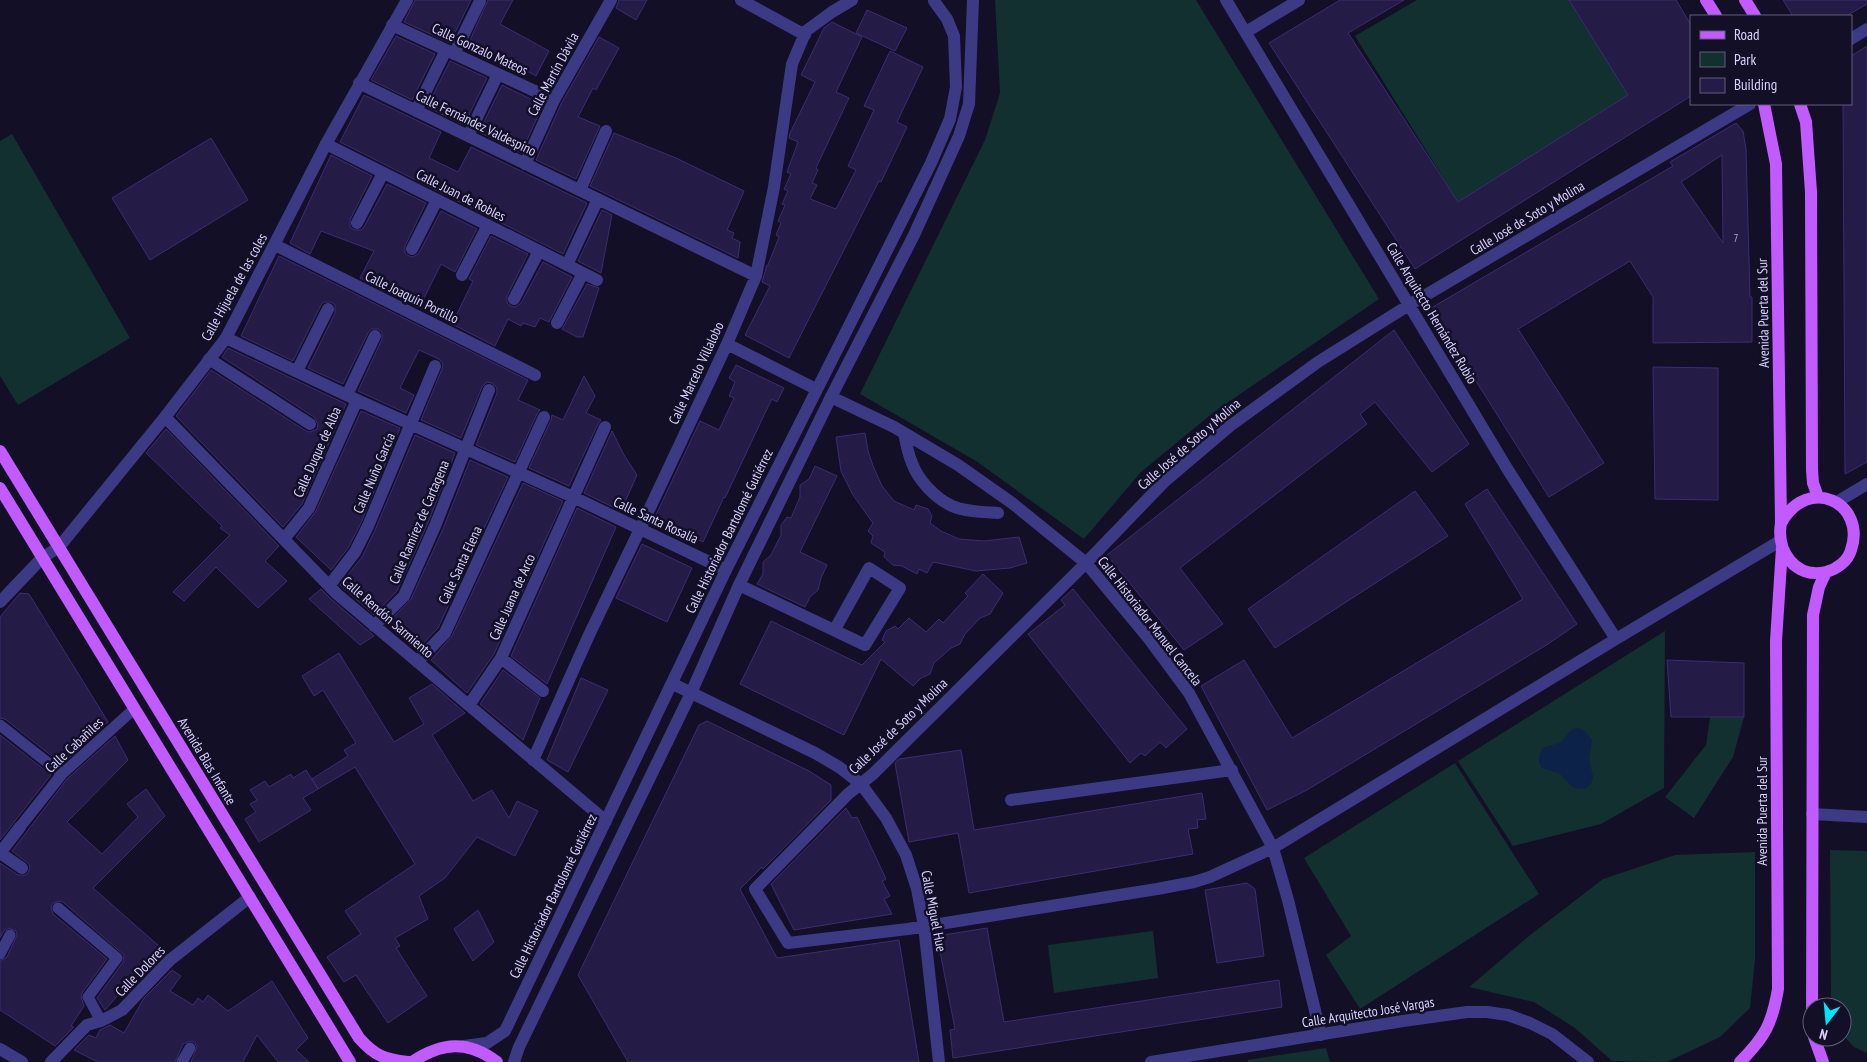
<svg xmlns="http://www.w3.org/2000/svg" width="1867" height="1062" font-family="'PT Sans Narrow',sans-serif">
<rect width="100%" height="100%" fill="#130f26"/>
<!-- green -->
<path fill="#12302f" d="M995 0H1196L1379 299 1214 412 1141 472 1084 539 976 461 860 394 985 140 1000 93Z
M1417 0H1569L1628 95 1458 202 1355 36Z
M12 134 130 338 18 405 0 376V141Z
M1665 631 1664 788 1601 824 1513 846 1458 761Z
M1710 717H1744L1733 757 1694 818 1665 797 1706 745Z
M1455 763 1539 894 1360 1009 1326 955 1351 936 1304 858Z
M1830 850 1867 851V1053L1854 1047 1843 1035 1842 1007H1832L1831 1003Z
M1755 852V960L1750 1008 1720 1037 1667 1062 1612 1061 1575 1028 1534 1002 1469 987 1529 936 1603 879 1675 855Z
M1153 931 1158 978 1054 993 1048 945Z
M1326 1048 1330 1062H1248V1060Z"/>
<!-- water -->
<path fill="#0c2248" d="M1579 728 1585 731 1592 740 1589 759 1593 777 1591 784 1585 789H1577L1570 785 1560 774 1542 768 1539 763V757L1542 748 1560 743 1572 729Z"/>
<!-- building -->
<path fill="#241b47" stroke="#3b2d73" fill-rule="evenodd" d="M415 0H471L450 43 404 22Z
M488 0H513L500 24 549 51 536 76 470 40Z
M619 0H647L636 20 616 8Z
M1340 0H1404L1348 33 1458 202 1628 95 1569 0H1676L1691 25V96L1415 269 1269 43Z
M1783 0H1867V4L1846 16H1793Z
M867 10 907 28 895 51 856 33Z
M832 22 862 37 836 92 849 98 816 168 818 170 812 183 817 185 810 199 836 209 856 170 848 166 874 110 864 106 890 51 923 67 897 122 907 127 881 182 879 181 789 358 745 335 770 286 762 282 767 265H768L779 237 776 235 781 223 778 221 785 205 782 204 788 191 784 189 791 174 787 172 798 142 789 138 790 133 815 82 801 75 824 28Z
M396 36 435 54 412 100 371 80Z
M599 37 619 48 596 90 593 88 578 117 600 126 576 179 536 160 561 104Z
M1867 46V462L1845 474 1843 104H1851V56Z
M450 61 487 78 464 125 427 107Z
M502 85 543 105 521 153 479 132Z
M364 95 441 132 429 158 458 172 471 147 587 203 563 254 340 142Z
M1736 123 1743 131 1746 149 1750 297H1752V342L1653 343V297L1630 261 1518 329 1604 463 1549 497 1464 362 1458 365 1426 311 1673 166 1670 162ZM1722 155 1723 243 1681 182Z
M614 133 676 158 744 191 727 230 734 233 732 238 740 242 738 258 590 186Z
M211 138 248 200 150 260 112 198Z
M331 155 372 176 350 220V227L354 230H361L364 227 387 184 426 203 405 246V253L409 256 413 257 419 253 441 211 477 229 455 272 441 264 419 308 360 278 374 251 321 231 310 254 290 243Z
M602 210 612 215 601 273 578 261Z
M491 236 528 254 507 296V303L511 306 515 307 521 303 543 262 572 277 549 322 540 318 535 327 523 323 521 326 508 319 495 346 452 324 473 281 469 279Z
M279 256 528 380 518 400 540 410 537 414 515 462 476 445 497 393V388L492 383 487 382 482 387 461 438 421 420 442 369 443 364 439 359 419 350 400 388 414 395 406 413 358 391 382 339V332L378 329H371L368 333 343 384 308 368 335 313V305L331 302H324L321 305 293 361 241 336Z
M587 284 599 288 583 337H577L562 329Z
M1394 330 1469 444 1432 472 1375 402 1360 414 1367 424 1180 568 1223 624 1184 650 1107 555Z
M228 348 346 404 302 504 283 527 176 416 211 370 306 431 310 432 317 429 318 424 314 417 222 357Z
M736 365 784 388 777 402 772 399 765 413 725 498 724 497 703 542 683 533 684 531 655 517 700 421 719 430 734 398 729 396 735 382 729 378Z
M1653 367 1718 368V500L1655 499Z
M584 376 595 396 586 413 601 420 598 424 569 486 529 468 551 420 552 415 563 420Z
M361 411 400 428 361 523 348 548 331 570 296 537 316 511Z
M166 429 279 546 265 561 287 581 258 608 216 567 184 601 173 592 230 535 220 528 222 526 146 453Z
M612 431 624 455 637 475 621 511 584 493Z
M865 433 868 451 873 466 882 486 894 501 914 510 916 505 928 509 932 516 930 523 941 531 959 539 984 541 1019 537 1027 563 1010 568 976 571 933 562 927 573 919 569 917 574 902 566 893 565 884 557 885 552 871 543 873 536 868 531 873 523 853 495 841 471 836 437Z
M415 435 455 453 428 523 397 591 374 615 340 585 362 557 375 530Z
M470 460 508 477 438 628 417 650 389 625H386L411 599 443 529Z
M815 466 837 476 800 552 827 565 821 578 818 590 810 597 805 607 757 584 763 574V562L771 555 781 535V525L787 517 791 518 800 497V485L809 479Z
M523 483 563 501 494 654 467 693 431 660 452 636Z
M1487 489 1577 624 1548 644 1307 790 1267 810 1201 686 1244 660 1292 738 1523 599 1465 504Z
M1415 491 1448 536 1275 648 1248 609Z
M577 508 616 527 547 684 511 656Z
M642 544 692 568 667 622 616 598Z
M983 574 1003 593 990 614 980 618 965 634 960 644 951 648 934 663 930 674 921 678 913 686 881 659 844 735 740 684 771 621 862 665 885 642 882 640 886 631 895 626 898 629 909 618 926 632 939 619 943 623 968 596 965 593Z
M321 589 332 600 374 636 360 645 309 599Z
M1073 589 1187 729 1166 748 1160 742 1145 756 1141 753 1130 763 1028 634 1065 605 1061 600Z
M20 593 29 594 108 722 62 764 5 719 0 718V617Z
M339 653 394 742 424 724 409 698 432 684 465 713 432 735 473 801 492 790 509 818 517 801 538 811 515 856 477 837 445 878 419 896 428 919 395 938 400 946 396 948 427 996 388 1023 356 975 344 982 327 957 361 934 345 911 415 864 355 767 318 789 312 779 348 756 344 750 356 743 323 690 314 696 302 676Z
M1667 660 1744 663V717H1671Z
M503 670 540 698 523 740 480 704Z
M581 678 608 690 568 772 547 760Z
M707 721 809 771 831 785V800L763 869 762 867 740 889 777 958 899 940 919 1062H628L578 975 699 725Z
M0 735 51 775 0 840Z
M115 736 128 760 67 822 102 854 138 817 127 804 146 789 165 816 93 888 160 947 105 1010 97 998 123 962 124 955 63 902 59 901 53 903 51 907 53 914 107 959 82 993 81 997 84 1006 71 1026 74 1027 55 1046 0 1010V961L7 957 17 935 16 931 9 928 4 931 0 938V863L18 875H25L28 873 30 868 29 864 12 851 67 779Z
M961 750 974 830 1202 793 1206 819 1197 820 1198 828 1188 829 1193 854 969 893 958 833 909 842 895 763 899 759Z
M306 770 318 789 303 798 311 810 259 842 245 819 256 812 250 804 257 800 250 790 265 781 269 787 291 774 293 778Z
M846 808 852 818 857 817 886 879 882 881 890 896 884 899 892 914 794 930 771 884Z
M1247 883 1255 889 1264 956 1217 963 1205 890Z
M478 910 494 942 473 961 454 929Z
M987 928 1004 1022 1279 980 1282 1007 953 1058 950 1030 955 1029 937 936Z
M172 970 181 976 170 991 193 1005 198 998 203 1002 208 995 228 1011 272 981 308 1038 296 1050 309 1062H278L257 1035 243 1062H191L197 1047 194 1042 190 1041 183 1044 175 1062H98L74 1050 89 1035 96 1038 100 1030 110 1025 124 1033 144 998Z"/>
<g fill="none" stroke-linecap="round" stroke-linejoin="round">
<!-- pedestrian -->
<path stroke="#3d3a85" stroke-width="11" d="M0 725 62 774
M20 827 62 774 134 709
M58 908 117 958 88 997 101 1021
M0 954 10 935
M182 1062 190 1048"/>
<!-- minor -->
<path stroke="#3d3a85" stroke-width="12" d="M741 0 805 35
M1226 0 1508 470 1616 639
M392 25 554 100
M1246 32 1299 0
M1851 39 1867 29
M454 54 480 1
M359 83 756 276
M1750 104 1409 305 1318 362 1230 426 1164 482 1086 563 873 774 848 794 755 889 788 943 908 929 1157 889 1194 882 1210 877 1273 848 1616 639 1780 541
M416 111 446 50
M468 136 498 74
M326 144 597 280
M525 164 554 100 611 0
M580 190 606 131
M357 223 383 173
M275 245 535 375
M412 249 437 200
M567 265 598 199
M462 275 488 225
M514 299 539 251
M557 323 583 273
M226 338 357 400 573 497 726 570
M727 344 816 389
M209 359 310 424
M297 371 328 309
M347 395 375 336
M831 397 894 427 958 465 1012 503 1086 563 1149 639 1189 693 1273 848 1288 900 1321 1035
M165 417 337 594 606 821
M904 433C906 443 908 454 912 463 918 480 935 498 952 506 966 512 983 512 998 513
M284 539 309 508 357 400
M739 585 865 645 900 588 869 568 835 629
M329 586 355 552 368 526 435 366
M374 626 404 596 435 526 489 390
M501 658 543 691
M417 662 445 633 544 417
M673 684 815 753 839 767 861 784 886 818 906 855 917 889 924 926 939 1062
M469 705 501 658 605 427
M533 760 589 635 640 529 727 344 756 276 774 187 792 64 806 31 832 12 852 0
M1011 800 1232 770
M1812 814 1867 817
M0 853 20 827
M0 853 22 868
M51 1062 87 1025 101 1021 122 1010 170 960 250 897"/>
<!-- tertiary -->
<path stroke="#3d3a85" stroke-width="12" d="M1837 502 1867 484
M0 602 42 558 59 547 165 417 226 338 326 144 407 0
M464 1046 487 1043 505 1031 726 570 931 163 950 119 956 87 954 36 947 19 934 1
M0 1049 22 1062
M514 1062 519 1047 691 693 739 585 831 397 914 235 959 136 969 104 973 0
M1151 1062 1403 1021 1467 1012H1487L1508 1015 1530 1023 1552 1034 1588 1062"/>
<!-- primary -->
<path stroke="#c25bff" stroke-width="12" d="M1706 0 1716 16
M1745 0 1755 16
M1764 104 1776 164 1781 523C1776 551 1795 579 1826 572 1837 569 1848 561 1851 550 1867 503 1808 474 1781 523
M1800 104 1806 122 1811 192 1812 470 1813 483 1818 497
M0 451 359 1038C375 1056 384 1059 408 1062
M0 488 350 1062
M1812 1029 1813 615 1819 587 1826 572
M1814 1037 1823 1062
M412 1062C442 1042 468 1040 497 1062
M1740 1062C1765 1037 1772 1024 1778 989L1776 641 1782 548"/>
</g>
<g text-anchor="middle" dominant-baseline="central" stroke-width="5" stroke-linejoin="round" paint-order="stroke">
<!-- number labels -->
<g font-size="11" fill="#aca6d1">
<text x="1736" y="238">7</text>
</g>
<!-- street labels -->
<g font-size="14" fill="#d9d4ff" stroke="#130f26">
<text transform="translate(480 49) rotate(25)">Calle Gonzalo Mateos</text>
<text transform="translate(553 74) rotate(-62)">Calle Martín Dávila</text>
<text transform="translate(476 123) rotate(26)">Calle Fernández Valdespino</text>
<text transform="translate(461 195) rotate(27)">Calle Juan de Robles</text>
<text transform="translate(1527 218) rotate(-31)">Calle José de Soto y Molina</text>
<text transform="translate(234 287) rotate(-61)">Calle Hijuela de las coles</text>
<text transform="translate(412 297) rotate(26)">Calle Joaquín Portillo</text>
<text transform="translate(1432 313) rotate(59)">Calle Arquitecto Hernández Rubio</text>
<text transform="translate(1763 313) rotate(-91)">Avenida Puerta del Sur</text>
<text transform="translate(696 373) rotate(-65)">Calle Marcelo Villalobo</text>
<text transform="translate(1189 444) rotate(-41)">Calle José de Soto y Molina</text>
<text transform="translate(317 452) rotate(-66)">Calle Duque de Alba</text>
<text transform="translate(374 473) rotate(-67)">Calle Nuño García</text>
<text transform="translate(656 520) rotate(25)">Calle Santa Rosalía</text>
<text transform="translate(419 522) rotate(-67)">Calle Ramírez de Cartagena</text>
<text transform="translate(729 531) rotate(-64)">Calle Historiador Bartolomé Gutiérrez</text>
<text transform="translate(460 565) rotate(-65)">Calle Santa Elena</text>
<text transform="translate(512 597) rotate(-66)">Calle Juana de Arco</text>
<text transform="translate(388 617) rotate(41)">Calle Rendón Sarmiento</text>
<text transform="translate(1150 621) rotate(52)">Calle Historiador Manuel Cancela</text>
<text transform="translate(898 726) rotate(-44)">Calle José de Soto y Molina</text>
<text transform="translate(74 745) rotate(-43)">Calle Cabañiles</text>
<text transform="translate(207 761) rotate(59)">Avenida Blas Infante</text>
<text transform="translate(1762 811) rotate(-90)">Avenida Puerta del Sur</text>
<text transform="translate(553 896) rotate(-64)">Calle Historiador Bartolomé Gutiérrez</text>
<text transform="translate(934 911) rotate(79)">Calle Miguel Hue</text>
<text transform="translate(140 971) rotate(-46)">Calle Dolores</text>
<text transform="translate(1368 1012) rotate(-9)">Calle Arquitecto José Vargas</text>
</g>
</g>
<!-- legend -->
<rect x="1690" y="15" width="162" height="90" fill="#130f26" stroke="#625e7d"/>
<rect x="1700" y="31" width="25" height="8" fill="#c25bff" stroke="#625e7d"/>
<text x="1734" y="40" font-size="15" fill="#d9d4ff">Road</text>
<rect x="1700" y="52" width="25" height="15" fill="#12302f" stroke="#625e7d"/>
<text x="1734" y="65" font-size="15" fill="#d9d4ff">Park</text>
<rect x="1700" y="78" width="25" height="15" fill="#241b47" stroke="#625e7d"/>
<text x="1734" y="90" font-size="15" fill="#d9d4ff">Building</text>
<!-- north arrow -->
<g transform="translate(1827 1022) rotate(196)"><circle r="24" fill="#130f26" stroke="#625e7d"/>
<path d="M0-4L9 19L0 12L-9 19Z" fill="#00e5ff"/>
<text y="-8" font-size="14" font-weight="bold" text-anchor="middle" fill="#d9d4ff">N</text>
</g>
</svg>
